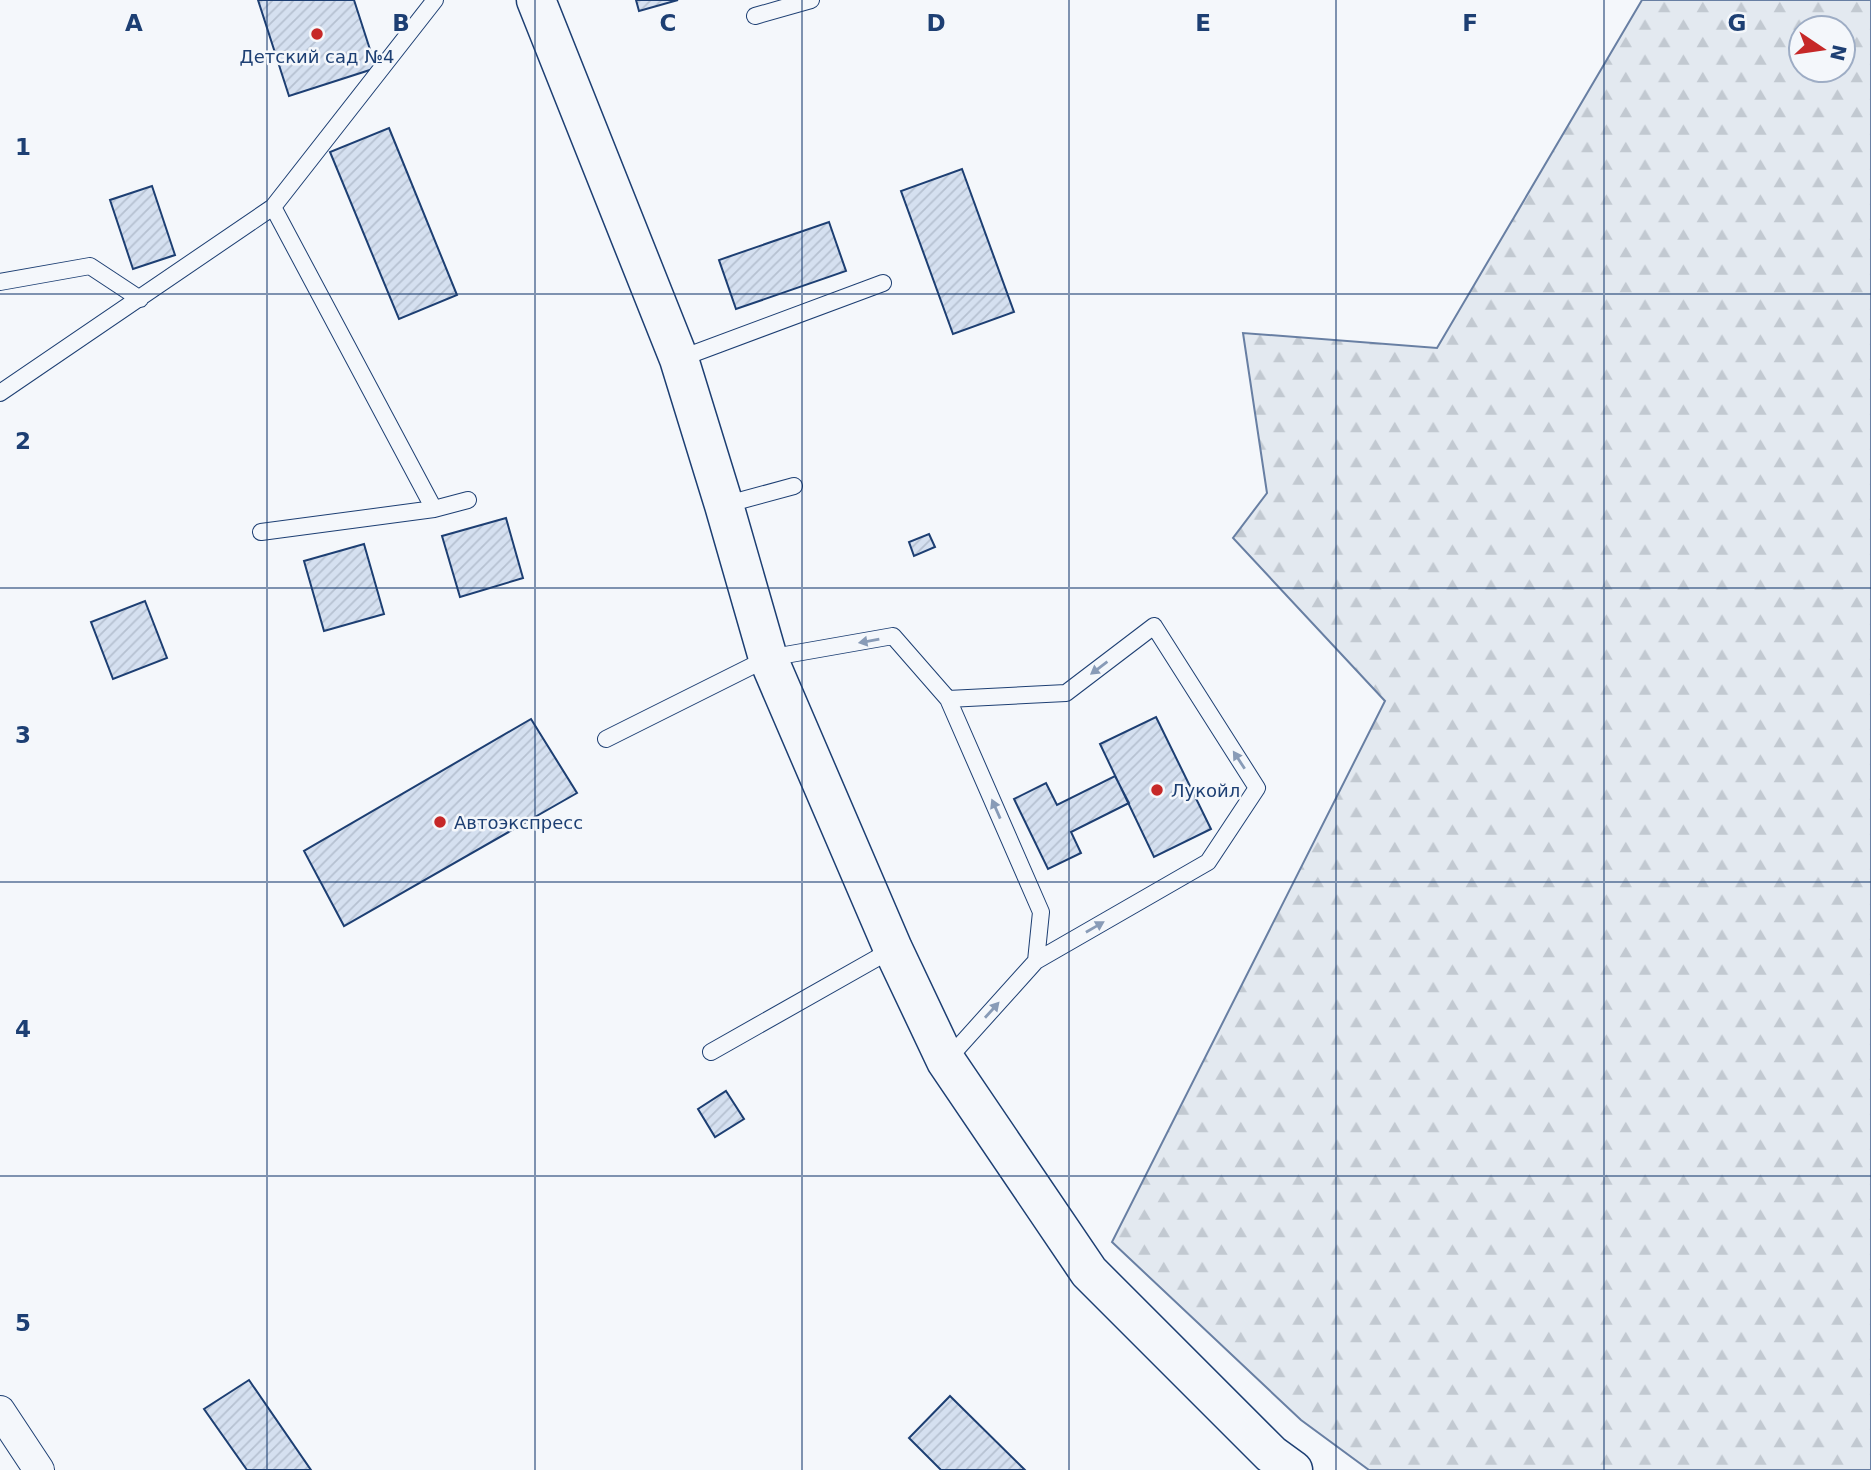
<svg xmlns="http://www.w3.org/2000/svg" width="1871" height="1470" font-family="'DejaVu Sans',sans-serif">
<defs>
<pattern id="forest-firs" width="22" height="20" patternUnits="userSpaceOnUse" patternTransform="scale(1.75)"><rect width="22" height="20" fill="#e3e9f0"/><path d="M5 1l3.5 6h-7zM16 11l3.5 6h-7z" fill="#c2c9d1"/></pattern>
<pattern id="building-hatch" width="6" height="6" patternUnits="userSpaceOnUse" patternTransform="scale(1.75)"><rect width="6" height="6" fill="#d5e0f0"/><path d="M-1 1l2-2M0 6l6-6M5 7l2-2" fill="none" stroke="#b6c1d1"/></pattern>
</defs>
<rect width="100%" height="100%" fill="#f4f7fb"/>
<!-- forest -->
<path fill="url(#forest-firs)" stroke="#687fa3" stroke-width="2" fill-rule="evenodd" d="M1642 0H1871V1470H1369L1301 1420 1112 1242 1385 701 1233 538 1267 493 1243 333 1437 348ZM1801 28H1843V70H1801Z"/>
<!-- building -->
<path fill="url(#building-hatch)" stroke="#1d3f73" stroke-width="2" d="M258 0H354L376 68 289 96Z
M636 0H678L639 11Z
M389 128 457 295 399 319 330 152Z
M962 169 1014 312 953 334 901 191Z
M152 186 175 255 133 269 110 200Z
M829 222 846 271 736 309 719 260Z
M506 518 523 578 460 597 442 536Z
M929 534 935 547 914 556 909 542Z
M364 544 384 614 324 631 304 561Z
M145 601 167 658 113 679 91 622Z
M1156 717 1211 829 1154 857 1100 744Z
M531 719 577 793 344 926 304 851Z
M1115 776 1129 803 1071 832 1081 853 1048 869 1014 799 1046 783 1057 805Z
M726 1091 744 1119 715 1137 698 1109Z
M249 1380 311 1470H247L204 1409Z
M950 1396 1025 1470H941L909 1438Z"/>
<g fill="none" stroke-linecap="round" stroke-linejoin="round">
<defs>
<path id="lane" d="M755 16 811 0
M273 207 434 509
M0 282 90 266 140 299
M679 359 883 283
M0 393 273 207 435 0
M724 505 794 486
M261 532 434 509 468 500
M948 699 1066 693 1154 626 1257 788 1208 862 1036 961
M606 739 768 658 893 636 948 699 1041 912 1036 961 946 1061
M711 1052 893 949"/>
<path id="street" d="M0 1411 39 1470"/>
<path id="secondary" d="M536 0 679 359 724 505 768 658 893 949 946 1061 1089 1272 1271 1454 1293 1470"/>
</defs>
<!-- lane casing -->
<use href="#lane" stroke="#1d3f73" stroke-width="18"/>
<!-- street casing -->
<use href="#street" stroke="#1d3f73" stroke-width="32"/>
<!-- secondary casing -->
<use href="#secondary" stroke="#1d3f73" stroke-width="41"/>
<!-- lane -->
<use href="#lane" stroke="#f4f7fb" stroke-width="16"/>
<!-- street -->
<use href="#street" stroke="#f4f7fb" stroke-width="30"/>
<!-- secondary -->
<use href="#secondary" stroke="#f4f7fb" stroke-width="38"/>
</g>
<!-- one-way arrows -->
<defs><path id="oneway-solid" d="M-6-.8H1V-3.2L6.5 0L1 3.2V.8H-6Z" transform="scale(1.75)"/></defs>
<g fill="#889bb7">
<use href="#oneway-solid" transform="translate(869 641) rotate(170)"/>
<use href="#oneway-solid" transform="translate(1099 668) rotate(143)"/>
<use href="#oneway-solid" transform="translate(1239 760) rotate(-123)"/>
<use href="#oneway-solid" transform="translate(996 809) rotate(-114)"/>
<use href="#oneway-solid" transform="translate(1095 927) rotate(-30)"/>
<use href="#oneway-solid" transform="translate(992 1010) rotate(-48)"/>
</g>
<!-- grid -->
<path fill="none" stroke="#1d3f73" stroke-width="2" stroke-opacity="0.55" d="M267 0V1470M535 0V1470M802 0V1470M1069 0V1470M1336 0V1470M1604 0V1470M0 294H1871M0 588H1871M0 882H1871M0 1176H1871"/>
<!-- markers -->
<g fill="#c62828" stroke="#f4f7fb" stroke-width="2.5">
<circle cx="317" cy="34" r="7"/>
<circle cx="1157" cy="790" r="7"/>
<circle cx="440" cy="822" r="7"/>
</g>
<g text-anchor="middle" dominant-baseline="central" stroke-width="5" stroke-linejoin="round" paint-order="stroke">
<!-- poi labels -->
<g font-size="18" fill="#1d3f73" stroke="#f4f7fb" text-anchor="start">
<text x="317" y="56" text-anchor="middle">Детский сад №4</text>
<text x="1171" y="790">Лукойл</text>
<text x="454" y="822">Автоэкспресс</text>
</g>
</g>
<g font-size="23" text-anchor="middle" font-weight="bold" fill="#1d3f73" stroke="#f4f7fb" stroke-width="5" stroke-linejoin="round" paint-order="stroke">
<text x="134" y="31">A</text>
<text x="401" y="31">B</text>
<text x="668" y="31">C</text>
<text x="936" y="31">D</text>
<text x="1203" y="31">E</text>
<text x="1470" y="31">F</text>
<text x="1737" y="31">G</text>
<text x="23" y="155">1</text>
<text x="23" y="449">2</text>
<text x="23" y="743">3</text>
<text x="23" y="1037">4</text>
<text x="23" y="1331">5</text>
</g>
<!-- north arrow -->
<g transform="translate(1822 49) rotate(103)"><circle r="33" fill="#f4f7fb" stroke="#9eadc5" stroke-width="2"/>
<path d="M0-5L12 26L0 18L-12 26Z" fill="#c62828"/>
<text y="-10" font-size="19" font-weight="bold" text-anchor="middle" fill="#1d3f73">N</text>
</g>
</svg>
